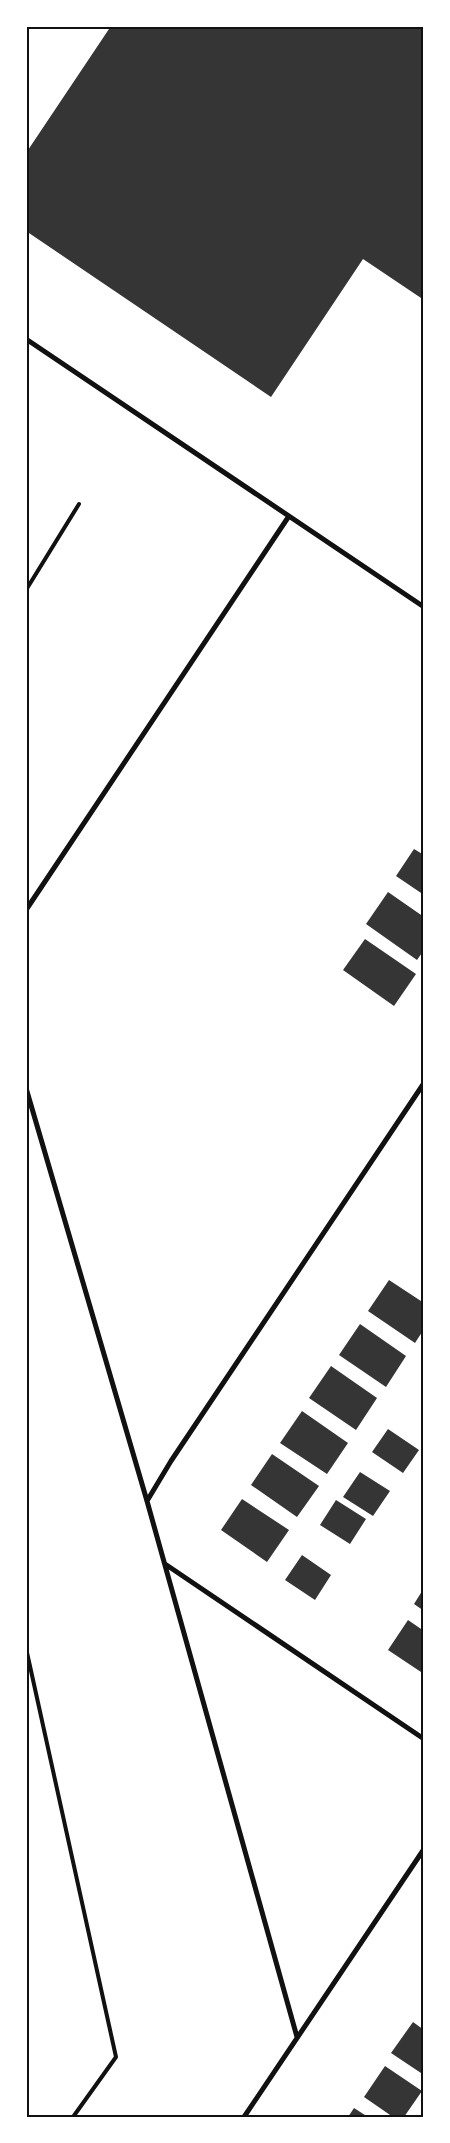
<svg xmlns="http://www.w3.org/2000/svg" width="450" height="2143" font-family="'IBM Plex Sans',sans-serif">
<rect width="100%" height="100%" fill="#fff"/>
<!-- building -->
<path fill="#353535" d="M111 26H424V300L363 259 271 397 26 231V153Z
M414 849 424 855V895L396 876Z
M388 892 424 917V950L417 960 366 924Z
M365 939 416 974 394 1006 343 970Z
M389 1280 424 1303V1329L415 1343 368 1311Z
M360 1324 406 1356 386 1387 339 1355Z
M331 1366 377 1398 356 1430 309 1398Z
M302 1411 348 1443 327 1474 280 1443Z
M388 1429 419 1450 403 1473 372 1452Z
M272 1454 319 1486 297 1517 251 1485Z
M360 1472 390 1491 373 1516 343 1497Z
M242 1499 289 1530 267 1562 221 1530Z
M336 1500 366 1519 350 1544 320 1525Z
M302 1555 331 1575 315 1600 285 1580Z
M424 1588V1611L414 1604Z
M408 1620 424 1631V1674L388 1650Z
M413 2022 424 2030V2075L391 2053Z
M385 2066 422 2091 404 2117H393L364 2097Z
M354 2108 368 2117H348Z"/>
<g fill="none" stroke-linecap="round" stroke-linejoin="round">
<!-- service -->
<path stroke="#111" stroke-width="4" d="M26 590 79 504
M26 1648 116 2057 73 2117"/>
<!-- minor -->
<path stroke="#111" stroke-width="5" d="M26 339 424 607
M26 910 289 516
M26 1088 147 1501 297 2037
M147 1501 171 1461 424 1083
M165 1564 424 1739
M244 2117 424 1849"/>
</g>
<!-- border -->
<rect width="450" height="2143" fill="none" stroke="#ffffff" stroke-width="55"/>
<rect x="28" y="28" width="394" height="2088" fill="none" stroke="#111" stroke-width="2"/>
</svg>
